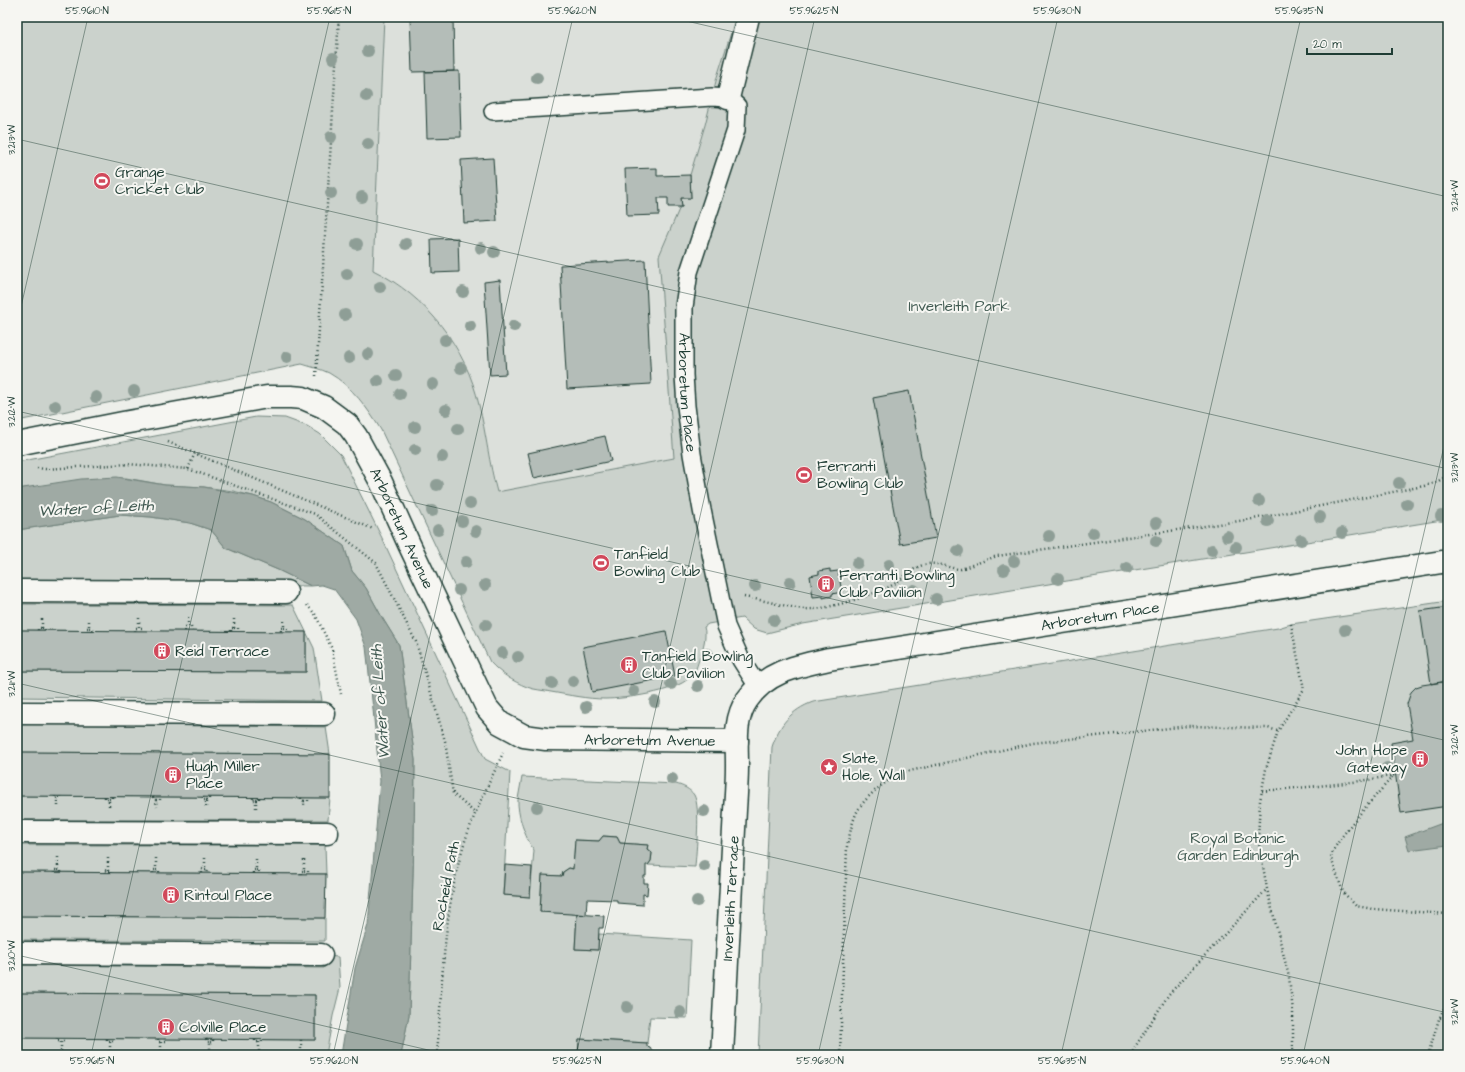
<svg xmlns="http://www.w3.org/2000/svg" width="1465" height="1072" font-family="'Architects Daughter',sans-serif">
<rect width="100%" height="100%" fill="#edefea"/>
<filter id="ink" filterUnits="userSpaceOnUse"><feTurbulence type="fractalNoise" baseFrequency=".025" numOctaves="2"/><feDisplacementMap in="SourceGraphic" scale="8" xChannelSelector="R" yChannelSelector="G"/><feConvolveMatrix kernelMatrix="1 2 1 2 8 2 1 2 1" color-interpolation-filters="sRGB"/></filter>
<g filter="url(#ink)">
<!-- built -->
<path fill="#dce0db" d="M384 17H736L717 77 705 125 690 175 691 198 682 207 659 256 674 458 497 492 479 404 468 370 460 353 442 326 417 300 400 286 373 271Z"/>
<!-- green -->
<path fill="#cbd2cc" stroke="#758880" d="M17 17H384L373 270C426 296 466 347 479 405 486 433 489 463 497 492L674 458 659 256 680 207H682L681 198H691L690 175 705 125 717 77 736 17H1448V519L803 624 767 633 754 629 742 618 708 624 704 627C707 636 703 648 700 657 697 665 696 673 689 678 675 692 625 699 605 699 587 699 569 695 551 692 543 690 534 690 527 687 512 681 500 673 490 662L381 430C368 409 352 386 329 373 321 369 311 367 302 364L17 421Z
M256 417 285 418 307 426 320 434 341 455 382 538 485 759 510 772 503 895 530 897 534 850C525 838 517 814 518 799 519 792 521 784 522 777L676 784C683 786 690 789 694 795 701 808 696 851 695 867L648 865 651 861 652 853 647 849V845L620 843 617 837 603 836 599 841 575 840 573 869 569 868 563 872 562 876H542L540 912 577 914 575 949 598 950 599 934 691 940 687 1018 650 1017 647 1043 579 1039 578 1055H401L409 1015 414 839 415 760 399 645 383 619 366 588 352 571 344 546 305 519 271 502 253 496 233 491 204 487 165 485 126 478 17 489V462Z
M120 515 151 517 190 523 211 530 226 548 278 570 311 586 17 583V530Z
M1448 601V1055H758L772 747C779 725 791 710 813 702L1278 628 1291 624Z
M17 604 293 605 314 648 322 701 17 697V671L306 672V632L17 630Z
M17 724 326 727 330 754 17 752Z
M17 796 330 798 328 820H17Z
M17 845H325L326 874 17 872Z
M17 916 325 918V941L17 940Z
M325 956 338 957 340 988 333 1016 326 1055H17V1038L315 1040V995L17 993V965L324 968Z"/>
<!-- water -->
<path fill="#9faaa4" stroke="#6c7e77" d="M117 477 165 485 204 487 253 496 271 502 305 519 344 546 352 571 366 588 383 619 399 645 415 760 414 839 409 1015 401 1055H341L355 968 368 925 380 781 373 709 366 647 356 619 334 589 322 585 311 586 278 570 226 548 211 530 190 523 151 517 120 515 17 530V489L81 479Z
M1448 821V845L1409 850 1405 837Z"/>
<!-- building -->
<path fill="#b4bdb8" stroke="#1f3d34" d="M410 17H453L454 71 412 72Z
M459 71 461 137 427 138 425 72Z
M493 158 497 221 464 223 461 160Z
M657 168V176L690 175 691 198H681L682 207H668V198H658L659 215 627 216 625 169Z
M458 238 459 272 432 273 431 239Z
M645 260 651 384 567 389 560 265Z
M500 280 506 374 490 375 484 282Z
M909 391 936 538 900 544 873 398Z
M605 436 611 461 534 478 528 453Z
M830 569V572L838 571 842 592 832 594V596L823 598V596L813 597 810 576 819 574V571Z
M1448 607V681L1431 684 1420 611Z
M17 630 306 632V672L17 671Z
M666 631 675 676 592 692 583 647Z
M1448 681V806L1401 813 1391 743 1413 739 1407 704 1411 692 1416 687 1422 685Z
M17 752 330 754V798L17 796Z
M603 836 617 837 620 843 648 845 647 849 652 853 651 861 648 865H646V876H644V883H648L647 895 643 894V905L617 903V900L587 899 586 915 540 912 542 875 562 876 563 872 569 868 573 869 575 840 599 841Z
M505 865 532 867 530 897 503 895Z
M17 872 326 874 325 918 17 916Z
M577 914 604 916 603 928H599L598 950 575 949Z
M17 993 315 995V1040L17 1038Z
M579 1039 647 1043V1046L650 1047 653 1052V1055H578Z"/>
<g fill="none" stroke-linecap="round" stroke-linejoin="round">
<defs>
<g id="service">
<path id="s1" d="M493 111 712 97 728 98 737 106 736 130 689 272 684 307V375L686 406 692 454 702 510 726 626 741 660 758 687"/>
</g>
<path id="pedestrian" d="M728 98 748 17"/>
<g id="minor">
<path id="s2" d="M17 444 123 423 267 397H291L303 398 324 407 347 424 356 436 381 482 409 544 487 708 500 723 513 730 524 736 546 739 737 741"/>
<path d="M17 591 286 592"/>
<path d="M17 713 324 714"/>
<path d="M17 832 327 833"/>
<path d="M17 953 321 955"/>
<path id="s3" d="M722 1055C726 973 731 892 735 810 736 795 737 780 737 765 737 743 734 719 747 700 767 671 797 666 829 659L1448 561"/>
</g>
</defs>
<!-- service casing -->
<use href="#service" stroke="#1f3d34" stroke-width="20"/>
<!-- pedestrian casing -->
<use href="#pedestrian" stroke="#1f3d34" stroke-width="25"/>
<!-- minor casing -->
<use href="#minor" stroke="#1f3d34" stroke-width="25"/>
<!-- path -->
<path stroke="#1f3d34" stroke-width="2.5" stroke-dasharray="1 3" stroke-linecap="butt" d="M316 376 339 17
M168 442 373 529
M37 468 45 469 128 464 188 469 315 514 376 563 416 642 445 741 453 794 475 813
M188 469 195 453
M744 597C755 599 766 601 777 604 789 606 800 610 813 609 832 608 872 595 889 587 903 580 912 566 928 564 940 562 949 569 961 569L997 556 1253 519 1424 486 1437 482 1448 475
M307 605 315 614 332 649 341 694
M139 618V628H142V631
M188 618V627H191L192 631
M1291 624 1304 689 1278 731 1266 769 1260 801 1258 838 1267 889 1289 977 1293 1011V1055
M42 628V616
M42 628H45V631
M89 628H92L93 631
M234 628V618
M234 628H238V631
M284 628H288V632
M38 630V628H42
M86 631V628H89V618
M135 631V628H139
M185 631V627H188
M231 631V628H234
M281 631V628H284V618
M1395 774C1383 788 1331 843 1331 858L1343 892 1356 906 1373 909 1448 914
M1262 791C1307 787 1351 784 1395 775
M55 796V799L58 798
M105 797V799H109V806
M153 797 154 800H156L157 807
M203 797V800H206
M58 798H61V796
M253 798 252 800H256
M301 798V800L304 801V807
M109 799H112V797
M156 800H160V797
M206 800H209V797
M256 800H259V798
M304 801H308V798
M58 806V798
M206 807V800
M256 808V800
M58 857V870
M156 858V870H159V873
M205 858V870H208L207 873
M58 870H61V873
M256 870H259V873
M108 871V857
M108 871H111V873
M304 871H308V874
M54 873V870H58
M104 873V870L108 871
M153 873V870H156
M202 873V869L205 870
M253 873V870H256V859
M301 874V871H304V858
M1440 1018 1448 1015
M57 1038V1041H61
M107 1039V1041H110
M158 1039V1042H161
M206 1039 207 1042H210V1055
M255 1040V1042H259
M301 1040V1055
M210 1042H213V1039
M61 1055V1041H64V1038
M110 1055V1041H113V1038
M161 1055V1042H165L164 1039
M259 1055V1042H262V1040
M437 1055C442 988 443 919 461 854 471 818 488 786 503 753
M840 1055 847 846C850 834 852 821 858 810 868 794 885 782 901 773L1033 743 1188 726 1268 728 1278 731
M1131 1055 1135 1047 1169 994 1267 889
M1428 1055 1439 1019 1448 1000"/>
<!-- service -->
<use href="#service" stroke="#f6f6f2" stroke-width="17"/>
<!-- pedestrian -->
<use href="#pedestrian" stroke="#f6f6f2" stroke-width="22"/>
<!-- minor -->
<use href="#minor" stroke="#f6f6f2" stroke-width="22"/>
</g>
<!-- trees -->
<g fill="#8e9e96">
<circle cx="368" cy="51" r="6"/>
<circle cx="333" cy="58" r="6"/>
<circle cx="537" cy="78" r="6"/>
<circle cx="366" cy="96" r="6"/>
<circle cx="331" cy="137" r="6"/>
<circle cx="368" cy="144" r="6"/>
<circle cx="331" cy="193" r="6"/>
<circle cx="362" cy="197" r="6"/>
<circle cx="357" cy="244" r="6"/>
<circle cx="406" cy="244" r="6"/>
<circle cx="481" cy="248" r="6"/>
<circle cx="494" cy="252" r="6"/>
<circle cx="347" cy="274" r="6"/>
<circle cx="380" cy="287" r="6"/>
<circle cx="463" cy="292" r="6"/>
<circle cx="345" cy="315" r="6"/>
<circle cx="470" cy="326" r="6"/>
<circle cx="514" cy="326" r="6"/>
<circle cx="445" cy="340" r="6"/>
<circle cx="368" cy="354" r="6"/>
<circle cx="287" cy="357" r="6"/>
<circle cx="349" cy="358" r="6"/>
<circle cx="461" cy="368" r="6"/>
<circle cx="396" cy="375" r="6"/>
<circle cx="378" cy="381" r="6"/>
<circle cx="433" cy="384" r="6"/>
<circle cx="134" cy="391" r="6"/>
<circle cx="400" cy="394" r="6"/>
<circle cx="96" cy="397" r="6"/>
<circle cx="55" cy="406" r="6"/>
<circle cx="446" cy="410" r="6"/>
<circle cx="415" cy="427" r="6"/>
<circle cx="458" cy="429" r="6"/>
<circle cx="415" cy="450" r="6"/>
<circle cx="442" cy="457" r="6"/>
<circle cx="1399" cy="483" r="6"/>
<circle cx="437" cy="485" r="6"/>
<circle cx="1259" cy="501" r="6"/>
<circle cx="470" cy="503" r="6"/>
<circle cx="1407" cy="504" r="6"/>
<circle cx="432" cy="511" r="6"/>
<circle cx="1441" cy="516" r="6"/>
<circle cx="1320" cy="517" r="6"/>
<circle cx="462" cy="521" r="6"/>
<circle cx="1268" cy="521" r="6"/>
<circle cx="1156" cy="523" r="6"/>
<circle cx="438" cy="530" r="6"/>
<circle cx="476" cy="531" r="6"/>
<circle cx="1093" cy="533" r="6"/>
<circle cx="1342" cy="533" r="6"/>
<circle cx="1049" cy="536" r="6"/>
<circle cx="1227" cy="536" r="6"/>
<circle cx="1301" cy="540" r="6"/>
<circle cx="1156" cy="541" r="6"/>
<circle cx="1236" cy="547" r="6"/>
<circle cx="1212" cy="550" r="6"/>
<circle cx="958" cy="551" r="6"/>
<circle cx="1014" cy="561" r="6"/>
<circle cx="466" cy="562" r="6"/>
<circle cx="857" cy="563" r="6"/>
<circle cx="889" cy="565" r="6"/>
<circle cx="1127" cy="568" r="6"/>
<circle cx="1004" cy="570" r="6"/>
<circle cx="1058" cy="579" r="6"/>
<circle cx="790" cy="582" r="6"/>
<circle cx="485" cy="585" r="6"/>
<circle cx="755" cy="586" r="6"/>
<circle cx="459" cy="590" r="6"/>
<circle cx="914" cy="590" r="6"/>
<circle cx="936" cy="599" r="6"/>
<circle cx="774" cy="620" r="6"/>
<circle cx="486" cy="625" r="6"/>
<circle cx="1345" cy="630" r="6"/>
<circle cx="502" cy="653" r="6"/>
<circle cx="707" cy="654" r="6"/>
<circle cx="518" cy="657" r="6"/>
<circle cx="573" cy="681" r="6"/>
<circle cx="552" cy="683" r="6"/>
<circle cx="671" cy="684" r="6"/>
<circle cx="698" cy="686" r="6"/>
<circle cx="634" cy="691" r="6"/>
<circle cx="655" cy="702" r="6"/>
<circle cx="586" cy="707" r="6"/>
<circle cx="1387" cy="768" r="6"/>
<circle cx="672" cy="779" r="6"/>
<circle cx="537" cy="807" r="6"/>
<circle cx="704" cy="811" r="6"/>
<circle cx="704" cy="866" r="6"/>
<circle cx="697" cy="901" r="6"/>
<circle cx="627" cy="1007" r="6"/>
<circle cx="680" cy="1012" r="6"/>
</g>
</g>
<!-- ticks -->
<path fill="none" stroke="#1f3d34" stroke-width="1" stroke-opacity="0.45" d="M669 17 1448 197M17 139 1448 469M17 324 88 17M17 411 1448 741M17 683 1448 1013M17 955 450 1055M91 1055 330 17M333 1055 573 17M576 1055 815 17M818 1055 1058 17M1061 1055 1301 17M1303 1055 1448 429"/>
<!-- icons -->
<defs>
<symbol id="stadium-disc" viewBox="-11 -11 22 22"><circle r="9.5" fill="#d1495b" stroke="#f6f6f2"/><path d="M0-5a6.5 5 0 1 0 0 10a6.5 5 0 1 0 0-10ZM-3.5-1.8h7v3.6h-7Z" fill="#fff"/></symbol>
<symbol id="building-disc" viewBox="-11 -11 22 22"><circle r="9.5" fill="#d1495b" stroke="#f6f6f2"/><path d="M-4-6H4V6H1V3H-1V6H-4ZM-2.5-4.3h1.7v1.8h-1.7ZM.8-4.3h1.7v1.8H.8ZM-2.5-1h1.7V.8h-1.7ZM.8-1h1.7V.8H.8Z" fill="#fff"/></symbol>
<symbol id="sight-disc" viewBox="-11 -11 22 22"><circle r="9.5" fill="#d1495b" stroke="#f6f6f2"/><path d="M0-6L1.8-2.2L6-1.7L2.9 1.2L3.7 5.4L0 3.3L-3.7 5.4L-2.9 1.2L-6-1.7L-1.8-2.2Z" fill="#fff"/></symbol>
</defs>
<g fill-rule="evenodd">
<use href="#stadium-disc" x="92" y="171" width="20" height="20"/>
<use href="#stadium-disc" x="794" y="465" width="20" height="20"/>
<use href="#stadium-disc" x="591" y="553" width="20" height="20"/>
<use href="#building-disc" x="816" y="574" width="20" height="20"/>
<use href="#building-disc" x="152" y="641" width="20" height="20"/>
<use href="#building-disc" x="619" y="655" width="20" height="20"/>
<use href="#building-disc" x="1410" y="749" width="20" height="20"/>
<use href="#sight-disc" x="819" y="757" width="20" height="20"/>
<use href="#building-disc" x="163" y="765" width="20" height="20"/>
<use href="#building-disc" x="161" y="885" width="20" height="20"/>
<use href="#building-disc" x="156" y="1017" width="20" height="20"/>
</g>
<g text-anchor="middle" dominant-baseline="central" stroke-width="4" stroke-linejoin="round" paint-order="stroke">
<!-- poi labels -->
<g font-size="15" fill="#1f3d34" stroke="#f6f6f2" text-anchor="start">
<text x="115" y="172">Grange<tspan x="115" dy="17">Cricket Club</tspan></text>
<text x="817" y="466">Ferranti<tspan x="817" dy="17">Bowling Club</tspan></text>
<text x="614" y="554">Tanfield<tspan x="614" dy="17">Bowling Club</tspan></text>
<text x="839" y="575">Ferranti Bowling<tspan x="839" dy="17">Club Pavilion</tspan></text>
<text x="175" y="651">Reid Terrace</text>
<text x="642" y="656">Tanfield Bowling<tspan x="642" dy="17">Club Pavilion</tspan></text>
<text x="1407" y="750" text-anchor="end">John Hope<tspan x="1407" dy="17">Gateway</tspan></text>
<text x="842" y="758">Slate,<tspan x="842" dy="17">Hole, Wall</tspan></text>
<text x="186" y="766">Hugh Miller<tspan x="186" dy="17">Place</tspan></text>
<text x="184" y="895">Rintoul Place</text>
<text x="179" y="1027">Colville Place</text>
</g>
<!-- park labels -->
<g font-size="15" fill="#415b52" stroke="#f6f6f2">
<text x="959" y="306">Inverleith Park</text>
<text x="1238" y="838">Royal Botanic<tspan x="1238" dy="17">Garden Edinburgh</tspan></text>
</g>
<!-- street labels -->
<g font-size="15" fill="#1f3d34" stroke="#f6f6f2">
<text stroke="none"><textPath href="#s1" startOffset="542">Arboretum Place</textPath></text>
<text stroke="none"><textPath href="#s2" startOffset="460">Arboretum Avenue</textPath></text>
<text stroke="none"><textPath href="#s3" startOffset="726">Arboretum Place</textPath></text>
<text stroke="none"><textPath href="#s2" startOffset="832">Arboretum Avenue</textPath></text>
<text transform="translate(446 886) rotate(-79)">Rocheid Path</text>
<text stroke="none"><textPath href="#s3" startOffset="157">Inverleith Terrace</textPath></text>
</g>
<!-- water labels -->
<g font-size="16" font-style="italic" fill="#3f5850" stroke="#f6f6f2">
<text transform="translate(96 508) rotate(-3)">Water of Leith</text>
<text transform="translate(380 702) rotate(-94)">Water of Leith</text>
</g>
</g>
<!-- margin -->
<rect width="1465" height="1072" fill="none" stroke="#f6f6f2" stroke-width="44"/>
<!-- scale -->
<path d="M1307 48v6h85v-6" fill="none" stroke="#1f3d34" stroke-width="2"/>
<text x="1313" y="48" font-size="12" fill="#1f3d34" stroke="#f6f6f2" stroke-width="3" paint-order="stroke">20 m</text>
<rect x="22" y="22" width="1421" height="1028" fill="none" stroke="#1f3d34" stroke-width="1.5"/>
<g font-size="10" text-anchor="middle" fill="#1f3d34">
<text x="87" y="14">55.9610°N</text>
<text x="329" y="14">55.9615°N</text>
<text x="572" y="14">55.9620°N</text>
<text x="814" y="14">55.9625°N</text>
<text x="1057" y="14">55.9630°N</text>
<text x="1299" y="14">55.9635°N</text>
<text transform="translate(11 140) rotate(-90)" y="4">3.213°W</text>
<text transform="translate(1454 196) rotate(-90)" y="4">3.214°W</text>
<text transform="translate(11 412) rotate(-90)" y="4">3.212°W</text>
<text transform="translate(1454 468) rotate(-90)" y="4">3.213°W</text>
<text transform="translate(11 684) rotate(-90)" y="4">3.211°W</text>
<text transform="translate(1454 740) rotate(-90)" y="4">3.212°W</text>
<text transform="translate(11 956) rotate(-90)" y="4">3.210°W</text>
<text transform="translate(1454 1012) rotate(-90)" y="4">3.211°W</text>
<text x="92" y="1064">55.9615°N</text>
<text x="334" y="1064">55.9620°N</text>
<text x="577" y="1064">55.9625°N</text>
<text x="820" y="1064">55.9630°N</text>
<text x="1062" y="1064">55.9635°N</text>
<text x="1305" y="1064">55.9640°N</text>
</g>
</svg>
